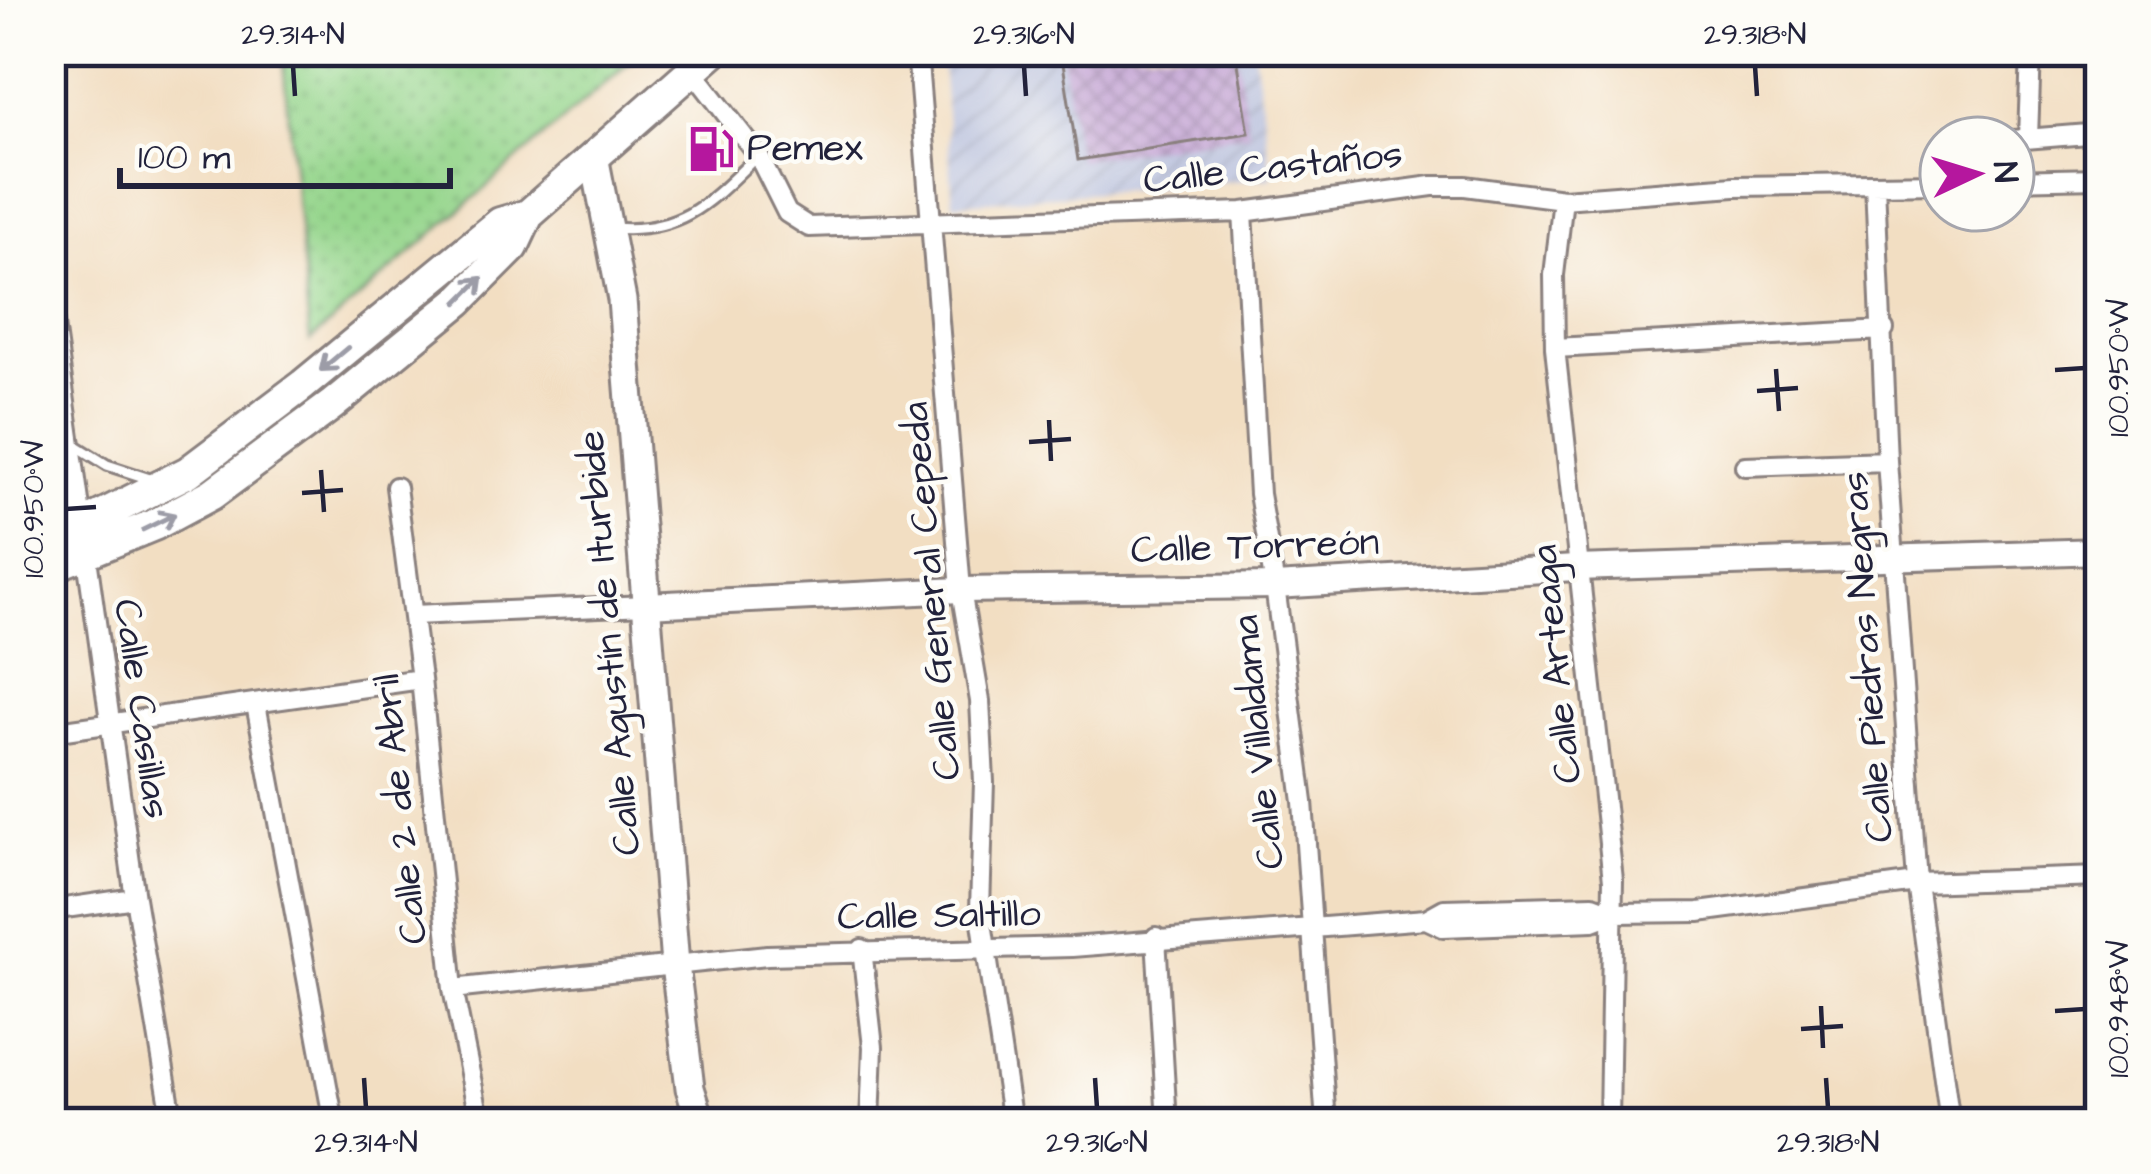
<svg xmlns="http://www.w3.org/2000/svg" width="2151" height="1174" font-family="'Architects Daughter',sans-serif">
<defs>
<pattern id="industrial-furrows" width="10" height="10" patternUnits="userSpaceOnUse" patternTransform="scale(3)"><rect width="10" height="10" fill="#bcc3de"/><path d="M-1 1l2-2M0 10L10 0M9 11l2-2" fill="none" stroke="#a1a7bf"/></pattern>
<pattern id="park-dots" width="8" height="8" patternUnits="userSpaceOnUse" patternTransform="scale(3)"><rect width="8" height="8" fill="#96d68d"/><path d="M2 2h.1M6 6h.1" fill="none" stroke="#81b77b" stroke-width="1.8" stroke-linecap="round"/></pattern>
<pattern id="building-cross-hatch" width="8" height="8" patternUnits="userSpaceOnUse" patternTransform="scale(3)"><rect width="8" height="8" fill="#c5a6d5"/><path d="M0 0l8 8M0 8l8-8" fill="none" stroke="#a087ae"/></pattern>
</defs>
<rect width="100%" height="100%" fill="#fdfcf7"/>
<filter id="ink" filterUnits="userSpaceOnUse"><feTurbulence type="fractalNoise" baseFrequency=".00833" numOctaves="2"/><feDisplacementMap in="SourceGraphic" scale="24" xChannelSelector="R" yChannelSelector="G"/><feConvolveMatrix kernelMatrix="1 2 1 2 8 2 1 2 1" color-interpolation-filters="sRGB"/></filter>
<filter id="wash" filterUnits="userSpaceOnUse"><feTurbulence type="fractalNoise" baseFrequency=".004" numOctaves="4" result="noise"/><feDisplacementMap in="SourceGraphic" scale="48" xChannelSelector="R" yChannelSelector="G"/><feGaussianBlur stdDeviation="2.7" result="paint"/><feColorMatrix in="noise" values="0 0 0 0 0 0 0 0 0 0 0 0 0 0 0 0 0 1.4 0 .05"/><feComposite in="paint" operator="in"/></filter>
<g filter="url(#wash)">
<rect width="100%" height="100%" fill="#f2dec2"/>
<!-- industrial -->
<path fill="url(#industrial-furrows)" d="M941 51H1254L1272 178 953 204Z"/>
<!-- park -->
<path fill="url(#park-dots)" stroke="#5c7c64" stroke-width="3" d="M282 51H642L310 341Z"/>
<g id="blocks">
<!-- building -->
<path fill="url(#building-cross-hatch)" d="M1061 51H1236L1249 133 1078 160Z"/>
</g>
</g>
<g filter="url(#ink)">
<use href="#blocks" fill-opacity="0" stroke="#8a807e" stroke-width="3"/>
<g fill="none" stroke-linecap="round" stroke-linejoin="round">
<defs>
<path id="service" d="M614 228C684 234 712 199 758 155
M72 443 107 465 153 480"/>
<path id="minor" d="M917 51 961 590 980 701 984 782 980 909 1012 1123
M692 70 758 155 787 213 809 227 1243 212 1432 186H1465L1563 199 1735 186 1941 183
M2028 138 2031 51
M2013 140 2100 133
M2013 180 2100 178
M1875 184 1887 461 1917 883 1950 1123
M1563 199 1554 275 1555 348 1613 880 1609 1123
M1243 212 1259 494 1275 586 1303 802 1326 1123
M51 303 135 898 173 1123
M1555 348 1884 330
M1745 466 1887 461
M396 487 421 679 453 989 480 1123
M413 615 646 605
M256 704 334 1123
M51 732 421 679
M51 910 135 898
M1426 919 1443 927 1593 921 1614 913 1699 912 1917 883 2100 877
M1156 937 1167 1123
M862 949 873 1047 870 1123
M453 989 767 955 1072 947 1426 919 1444 909 1593 905 1614 913"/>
<path id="tertiary" d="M646 605 961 590 1275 586 1576 568 2100 551"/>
<path id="secondary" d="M594 156 622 300 675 965 690 1088 701 1123"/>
<path id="primary" d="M51 541 188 472 303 385 500 223 528 215
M51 567 156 524 212 494 332 405 459 301 513 247 528 215 714 51"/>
</defs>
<!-- service casing -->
<use href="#service" stroke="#8a807e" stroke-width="15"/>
<!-- minor casing -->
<use href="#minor" stroke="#8a807e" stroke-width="24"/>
<!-- tertiary casing -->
<use href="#tertiary" stroke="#8a807e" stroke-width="30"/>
<!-- secondary casing -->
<use href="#secondary" stroke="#8a807e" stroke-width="33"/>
<!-- primary casing -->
<use href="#primary" stroke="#8a807e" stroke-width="36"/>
<!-- service -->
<use href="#service" stroke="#fff" stroke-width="9"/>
<!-- minor -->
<use href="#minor" stroke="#fff" stroke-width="18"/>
<!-- tertiary -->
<use href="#tertiary" stroke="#fff" stroke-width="24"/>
<!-- secondary -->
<use href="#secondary" stroke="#fff" stroke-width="27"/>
<!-- primary -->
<use href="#primary" stroke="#fff" stroke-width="30"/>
</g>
<!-- one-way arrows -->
<defs><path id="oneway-shaft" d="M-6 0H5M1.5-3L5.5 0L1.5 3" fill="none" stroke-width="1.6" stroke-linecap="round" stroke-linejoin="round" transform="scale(3)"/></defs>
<g stroke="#9c9ca7">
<use href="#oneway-shaft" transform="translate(470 290) rotate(-45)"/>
<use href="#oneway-shaft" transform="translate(334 359) rotate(140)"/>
<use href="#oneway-shaft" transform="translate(159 522) rotate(-26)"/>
</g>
</g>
<!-- ticks -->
<path fill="none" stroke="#22223b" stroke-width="4.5" d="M293 66 295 96M1024 66 1026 96M1755 66 1757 96M1776 369 1779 411M2055 370 2085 368M1757 391 1798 388M1049 420 1051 461M1029 442 1071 439M321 470 324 512M302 493 343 490M66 509 96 507M1821 1006 1823 1048M2055 1011 2085 1009M1801 1029 1843 1026M364 1078 366 1108M1095 1078 1097 1108M1826 1078 1828 1108"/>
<!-- icons -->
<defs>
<symbol id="fuel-bare" viewBox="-9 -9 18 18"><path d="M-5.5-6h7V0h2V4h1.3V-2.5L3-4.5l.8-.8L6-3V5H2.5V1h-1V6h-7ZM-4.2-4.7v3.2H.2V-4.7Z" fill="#b5179e" stroke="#fdfcf7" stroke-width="2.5" paint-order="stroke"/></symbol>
</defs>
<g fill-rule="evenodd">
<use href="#fuel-bare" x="678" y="116" width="66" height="66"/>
</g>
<g text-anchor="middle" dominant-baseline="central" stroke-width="9" stroke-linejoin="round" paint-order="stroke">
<!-- poi labels -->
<g font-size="39" fill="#22223b" stroke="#fdfcf7" text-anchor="start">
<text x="747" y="149">Pemex</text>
</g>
<!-- street labels -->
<g font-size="39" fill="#22223b" stroke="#fdfcf7">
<text transform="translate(1273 168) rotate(-6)">Calle Castaños</text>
<text transform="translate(1255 547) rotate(-2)">Calle Torreón</text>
<text transform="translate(932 591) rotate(-95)">Calle General Cepeda</text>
<text transform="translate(610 643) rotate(-95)">Calle Agustín de Iturbide</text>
<text transform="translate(1868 657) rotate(-94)">Calle Piedras Negras</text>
<text transform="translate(1557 664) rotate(-96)">Calle Arteaga</text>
<text transform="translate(141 709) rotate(82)">Calle Casillas</text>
<text transform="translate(1259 742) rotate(-96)">Calle Villaldama</text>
<text transform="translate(401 809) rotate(-96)">Calle 2 de Abril</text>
<text transform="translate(939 916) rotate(-1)">Calle Saltillo</text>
</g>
</g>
<!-- margin -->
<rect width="2151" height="1174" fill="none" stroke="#fdfcf7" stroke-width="132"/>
<!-- north arrow -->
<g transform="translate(1977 174) rotate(86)"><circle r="57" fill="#fdfcf7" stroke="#a5a5ac" stroke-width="3"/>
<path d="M0-9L21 45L0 30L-21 45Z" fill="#b5179e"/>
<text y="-18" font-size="33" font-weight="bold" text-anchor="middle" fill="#22223b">N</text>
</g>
<!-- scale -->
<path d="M120 168v18h330v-18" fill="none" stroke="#22223b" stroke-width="6"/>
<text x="138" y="168" font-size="36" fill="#22223b" stroke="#fdfcf7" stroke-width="9" paint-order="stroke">100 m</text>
<rect x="66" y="66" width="2019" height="1042" fill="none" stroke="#22223b" stroke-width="4.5"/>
<g font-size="30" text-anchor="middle" fill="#22223b">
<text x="293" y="44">29.314°N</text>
<text x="1024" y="44">29.316°N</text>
<text x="1755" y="44">29.318°N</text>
<text transform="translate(2118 368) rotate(-90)" y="10">100.950°W</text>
<text transform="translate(33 509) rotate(-90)" y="10">100.950°W</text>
<text transform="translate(2118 1009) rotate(-90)" y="10">100.948°W</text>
<text x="366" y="1152">29.314°N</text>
<text x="1097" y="1152">29.316°N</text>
<text x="1828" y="1152">29.318°N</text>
</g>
</svg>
